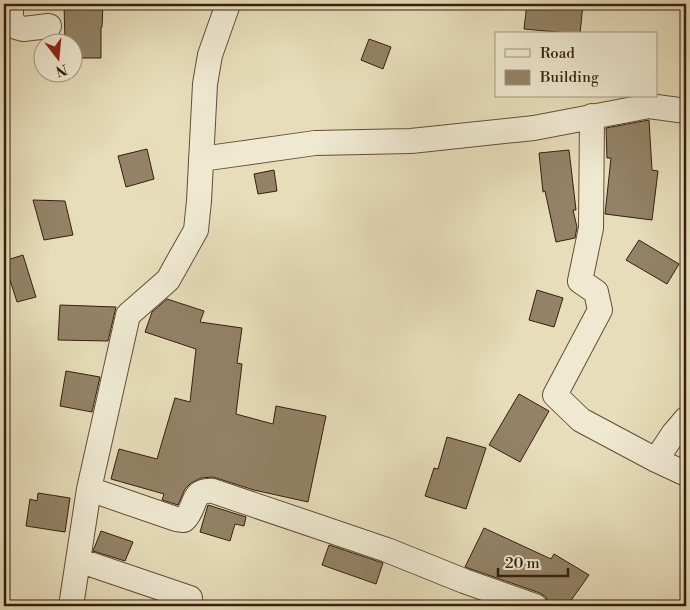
<svg xmlns="http://www.w3.org/2000/svg" width="690" height="610" font-family="'Libre Bodoni',serif">
<rect width="100%" height="100%" fill="#e7ddba"/>
<filter id="stains"><feTurbulence type="fractalNoise" baseFrequency=".004" numOctaves="4"/><feColorMatrix values="0 0 0 0 .2 0 0 0 0 .09 0 0 0 0 .02 0 0 0 .5 -.17"/></filter>
<radialGradient id="worn" r=".72"><stop offset=".6" stop-color="#630" stop-opacity="0"/><stop offset="1" stop-color="#630" stop-opacity=".3"/></radialGradient>
<!-- building -->
<path fill="#938267" stroke="#37200e" d="M64 4H103L102 27H101V58H72V42H65Z
M527 4H583L580 34 524 29Z
M369 39 391 47 383 69 361 60Z
M649 120 652 170 658 171 652 220 605 214 611 158H607L606 128Z
M147 149 154 179 126 187 118 156Z
M569 150 576 210H573L577 227 575 238 556 242 545 191 543 192 539 153Z
M274 170 277 191 258 194 254 174Z
M33 200 65 201 73 235 44 240Z
M639 240 679 264 667 284 626 260Z
M23 255 36 297 17 302 4 261Z
M537 290 563 298 554 327 529 320Z
M167 299 204 311 200 322 242 328 237 363 242 364 236 414 273 424 276 406 326 416 308 502 254 490 213 477 201 478 191 483 185 489 178 505 162 500 164 494 111 479 119 449 157 459 175 398 190 402 196 349 145 332 152 312Z
M60 305 116 307 108 341 58 340Z
M66 371 100 377 92 412 60 406Z
M519 394 549 411 520 462 489 445Z
M447 437 486 448 466 509 425 496 434 468 438 469Z
M38 493 70 498 65 532 26 526 30 499 37 501Z
M208 505 246 517 244 526 235 524 230 541 200 532Z
M484 528 551 559 554 554 589 575 567 606H555L548 603 546 597 540 593 465 567Z
M101 531 133 542 125 561 93 551Z
M329 545 383 563 376 584 322 565Z"/>
<g fill="none" stroke-linecap="round" stroke-linejoin="round">
<defs>
<path id="minor" d="M11 4V18L16 27 23 29 49 26
M592 116 591 228 580 281 596 292 600 310 555 395 581 420 656 460 686 474
M201 159 315 143 411 141 534 128 649 106 686 111
M656 460 674 433 686 419
M89 489 176 519 184 520C197 508 190 489 213 491L387 550 464 581 535 606
M78 560 190 598
M71 606 89 489 128 315 168 280 196 230 199 201 205 84 210 55 228 4"/>
</defs>
<!-- minor casing -->
<use href="#minor" stroke="#634f39" stroke-width="26"/>
<!-- minor -->
<use href="#minor" stroke="#efe9d2" stroke-width="24"/>
</g>
<!-- margin -->
<rect width="690" height="610" fill="none" stroke="#e7ddba" stroke-width="20"/>
<rect x="5" y="5" width="680" height="600" fill="none" stroke="#37200e" stroke-width="2.5"/>
<rect x="10" y="10" width="670" height="590" fill="none" stroke="#37200e"/>
<!-- legend -->
<rect x="495" y="32" width="162" height="65" fill="#efe9d2" stroke="#a59984"/>
<rect x="505" y="49" width="25" height="8" fill="#efe9d2" stroke="#a59984"/>
<text x="540" y="58" font-size="15" fill="#37200e">Road</text>
<rect x="505" y="70" width="25" height="15" fill="#938267" stroke="#a59984"/>
<text x="540" y="82" font-size="15" fill="#37200e">Building</text>
<!-- north arrow -->
<g transform="translate(58 58) rotate(164)"><circle r="24" fill="#efe9d2" stroke="#a59984"/>
<path d="M0-4L9 19L0 12L-9 19Z" fill="#8f2418"/>
<text y="-8" font-size="14" font-weight="bold" text-anchor="middle" fill="#37200e">N</text>
</g>
<!-- scale -->
<path d="M498 568v8h70v-8" fill="none" stroke="#37200e" stroke-width="2.5"/>
<text x="505" y="568" font-size="15" fill="#37200e" stroke="#efe9d2" stroke-width="4" paint-order="stroke">20 m</text>
<rect width="100%" height="100%" filter="url(#stains)"/>
<rect width="100%" height="100%" fill="url(#worn)"/>
</svg>
